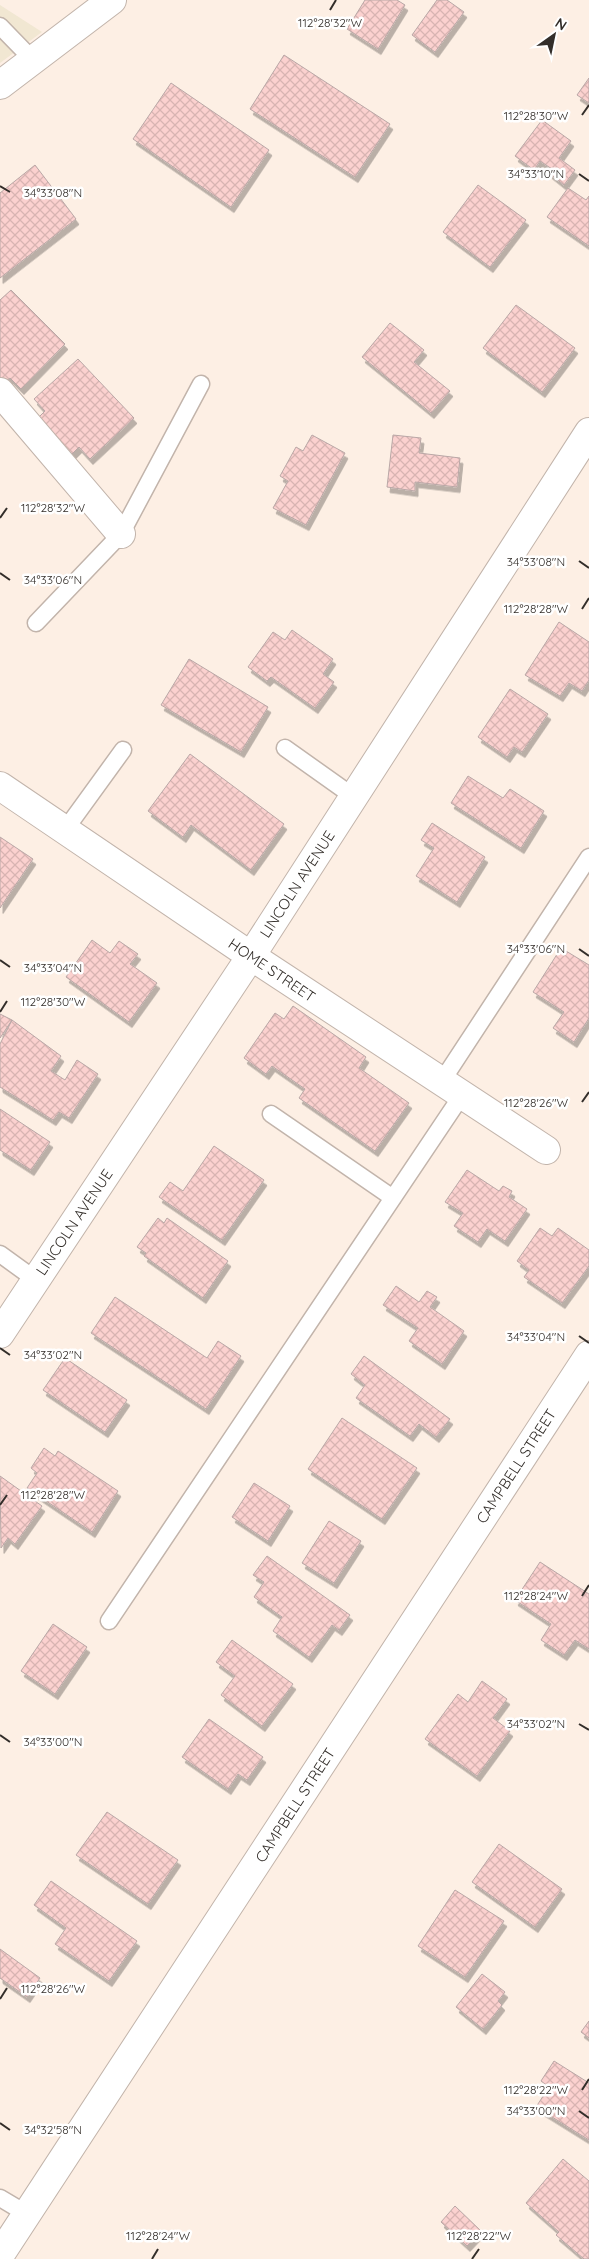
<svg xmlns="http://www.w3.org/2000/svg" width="589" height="2259" font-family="Quicksand,sans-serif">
<defs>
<pattern id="building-cross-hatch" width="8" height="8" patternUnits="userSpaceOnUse" patternTransform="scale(1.25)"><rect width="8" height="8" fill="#fbd1cf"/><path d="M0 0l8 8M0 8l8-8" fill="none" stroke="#d8b4b2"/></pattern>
<filter id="shadow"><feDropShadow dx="3" dy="5.5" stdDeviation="0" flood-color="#0004"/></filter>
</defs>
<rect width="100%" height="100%" fill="#fdefe4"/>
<!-- commercial -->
<path fill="#f1e7d2" d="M0 5 42 32 0 63Z"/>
<!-- building -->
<path fill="url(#building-cross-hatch)" stroke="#b9a7a6" filter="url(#shadow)" d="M365 0H397L405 5 378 49 347 29Z
M437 0H447L464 12 435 52 412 35Z
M284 55 390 124 355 177 250 109Z
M589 78V103L577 95Z
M171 83 269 150 231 207 133 139Z
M542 120 571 141 559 158 575 170 564 185 549 173 552 169 540 161 534 170 515 156Z
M35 165 76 219 0 278V193Z
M478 185 526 220 490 267 443 232Z
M568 188 586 200 589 196V246L547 217Z
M11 290 65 344 21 389 10 378 3 384 0 382V300Z
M516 305 575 348 542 392 483 348Z
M390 323 424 350 414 362 450 391 431 413 362 357Z
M78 359 134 418 90 459 79 447 70 456 37 419 45 411 34 399Z
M312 435 345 453 306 525 273 508 288 481 280 476 296 447 303 451Z
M393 435 421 438 419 453 460 458 457 487 415 482V491L387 487Z
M559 622 589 642V680L582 691 569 683 560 696 525 675Z
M292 630 333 659 323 674 334 682 315 708 271 677 267 681 248 667 273 632 285 640Z
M189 659 268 707 241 752 161 705Z
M510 689 548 714 522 752 514 747 507 757 478 737Z
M190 754 284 824 251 870 191 825 183 837 148 811Z
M468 776 503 798 510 789 544 811 521 848 451 803Z
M432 823 485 857 457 902 416 876 434 848 421 840Z
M0 837 33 859 0 908Z
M92 940 110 953 119 941 138 954 130 964 157 983 129 1022 66 977Z
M561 948 589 965V1018L574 1042 553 1028 564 1012 533 992Z
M293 1006 366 1057 359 1068 409 1103 375 1151 299 1098 305 1089 272 1066 266 1074 244 1058 275 1013 284 1019Z
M0 1014 12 1020 0 1038Z
M12 1020 61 1056 51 1071 65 1080 77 1060 98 1074 69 1118 59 1112 53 1120 0 1087V1044Z
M0 1109 50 1142 31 1170 0 1150Z
M214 1146 264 1180 222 1240 159 1197 170 1182 183 1191Z
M467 1170 499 1191 503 1186 512 1191 509 1197 527 1209 505 1241 487 1229 478 1242 454 1226 463 1213 445 1202Z
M158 1218 164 1223 167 1218 228 1261 203 1298 144 1256 146 1253 137 1247Z
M540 1228 552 1236 558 1228 589 1250V1266L562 1303 524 1277 529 1270 517 1261Z
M396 1286 419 1302 427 1291 437 1297 430 1307 464 1331 442 1364 409 1341 418 1328 383 1305Z
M115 1297 207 1358 218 1341 241 1356 206 1409 91 1333Z
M364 1356 450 1419 436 1437 419 1424 410 1436 356 1398 365 1385 351 1374Z
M65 1358 127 1400 105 1432 43 1390Z
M342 1418 417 1468 382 1519 308 1469Z
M44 1448 55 1456 58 1451 118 1491 92 1532 27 1488 37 1473 31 1468Z
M0 1476 42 1506 15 1544 8 1538 1 1548Z
M254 1483 290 1506 268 1541 232 1517Z
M329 1521 361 1541 334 1583 302 1563Z
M267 1556 350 1615 339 1630 332 1625 309 1657 273 1631 282 1617 254 1597 264 1582 253 1575Z
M540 1562 589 1594V1649L575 1640 564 1655 541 1640 551 1624 515 1600Z
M53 1624 87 1647 55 1694 21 1671Z
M232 1640 293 1684 262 1726 221 1695 235 1676 216 1662Z
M482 1681 507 1699 493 1718 510 1731 477 1776 425 1739 458 1694 468 1702Z
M209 1719 263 1757 247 1780 238 1774 228 1789 182 1757Z
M107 1812 178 1860 148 1904 76 1855Z
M499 1844 562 1889 535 1927 472 1882Z
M51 1881 137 1941 109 1981 55 1944 66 1928 34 1905Z
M455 1890 504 1921 465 1977 418 1946Z
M0 1949 40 1978 27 1997 0 1978Z
M482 1974 505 1992 498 2001 502 2005 483 2029 456 2007Z
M589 2021V2038L581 2032Z
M554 2061 589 2083V2140L536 2107 549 2087 541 2081Z
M563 2159 589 2181V2259H584L556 2235 559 2232 526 2203Z
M455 2206 481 2231 467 2246 441 2222Z"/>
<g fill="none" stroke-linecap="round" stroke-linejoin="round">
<defs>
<path id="service" d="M0 26 33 60
M36 623 121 534 201 384
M285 748 354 797
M65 830 123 750
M442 1081 589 857
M271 1114 393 1198
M0 1254 36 1280
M109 1621 462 1095
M0 2198 27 2214"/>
<path id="minor" d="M0 85 112 0
M0 392 121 534
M0 786 251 956 546 1150
M0 1334 251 956 589 432
M0 2255 589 1355"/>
</defs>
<!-- service casing -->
<use href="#service" stroke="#c2b4ab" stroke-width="19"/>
<!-- minor casing -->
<use href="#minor" stroke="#c2b4ab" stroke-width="30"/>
<!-- service -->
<use href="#service" stroke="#fff" stroke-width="16"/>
<!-- minor -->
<use href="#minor" stroke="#fff" stroke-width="28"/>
</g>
<!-- ticks -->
<path fill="none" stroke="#332e2a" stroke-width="2" d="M330 10 336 0M582 115 589 105M579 174 589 181M0 186 10 192M0 518 7 508M579 561 589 568M0 573 10 580M582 609 589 598M579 949 589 956M0 960 10 967M0 1012 7 1001M582 1102 589 1092M579 1336 589 1343M0 1348 10 1355M0 1505 7 1495M582 1596 589 1585M579 1724 589 1730M0 1735 10 1742M0 1999 7 1988M582 2090 589 2079M579 2111 589 2118M0 2123 10 2130M152 2259 158 2249M472 2259 479 2249"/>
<g text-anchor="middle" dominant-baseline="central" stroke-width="5" stroke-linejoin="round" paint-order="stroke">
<!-- street labels -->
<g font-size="15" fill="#332e2a" stroke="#fff">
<text transform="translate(297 884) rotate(-57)">LINCOLN AVENUE</text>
<text transform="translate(272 970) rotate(34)">HOME STREET</text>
<text transform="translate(74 1222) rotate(-56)">LINCOLN AVENUE</text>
<text transform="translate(516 1466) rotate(-57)">CAMPBELL STREET</text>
<text transform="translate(295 1805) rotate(-57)">CAMPBELL STREET</text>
</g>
</g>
<g font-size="12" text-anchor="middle" fill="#332e2a" stroke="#fff" stroke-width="5" stroke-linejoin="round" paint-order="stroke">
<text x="330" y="27">112°28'32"W</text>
<text x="536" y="120">112°28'30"W</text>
<text x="536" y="178">34°33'10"N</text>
<text x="53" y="197">34°33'08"N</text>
<text x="53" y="512">112°28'32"W</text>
<text x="536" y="566">34°33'08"N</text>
<text x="53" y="584">34°33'06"N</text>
<text x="536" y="613">112°28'28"W</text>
<text x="536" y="953">34°33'06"N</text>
<text x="53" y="972">34°33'04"N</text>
<text x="53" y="1006">112°28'30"W</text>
<text x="536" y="1107">112°28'26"W</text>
<text x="536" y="1341">34°33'04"N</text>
<text x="53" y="1359">34°33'02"N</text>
<text x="53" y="1499">112°28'28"W</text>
<text x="536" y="1600">112°28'24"W</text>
<text x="536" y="1728">34°33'02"N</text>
<text x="53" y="1746">34°33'00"N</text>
<text x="53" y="1993">112°28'26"W</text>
<text x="536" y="2094">112°28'22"W</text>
<text x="536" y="2115">34°33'00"N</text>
<text x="53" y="2134">34°32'58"N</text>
<text x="158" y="2240">112°28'24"W</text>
<text x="479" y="2240">112°28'22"W</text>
</g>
<!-- north arrow -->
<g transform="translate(554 35) rotate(33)" stroke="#ffffff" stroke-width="4" paint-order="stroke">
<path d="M0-4L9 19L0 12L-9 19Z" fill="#332e2a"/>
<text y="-8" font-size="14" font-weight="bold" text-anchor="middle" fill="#332e2a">N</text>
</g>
</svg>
